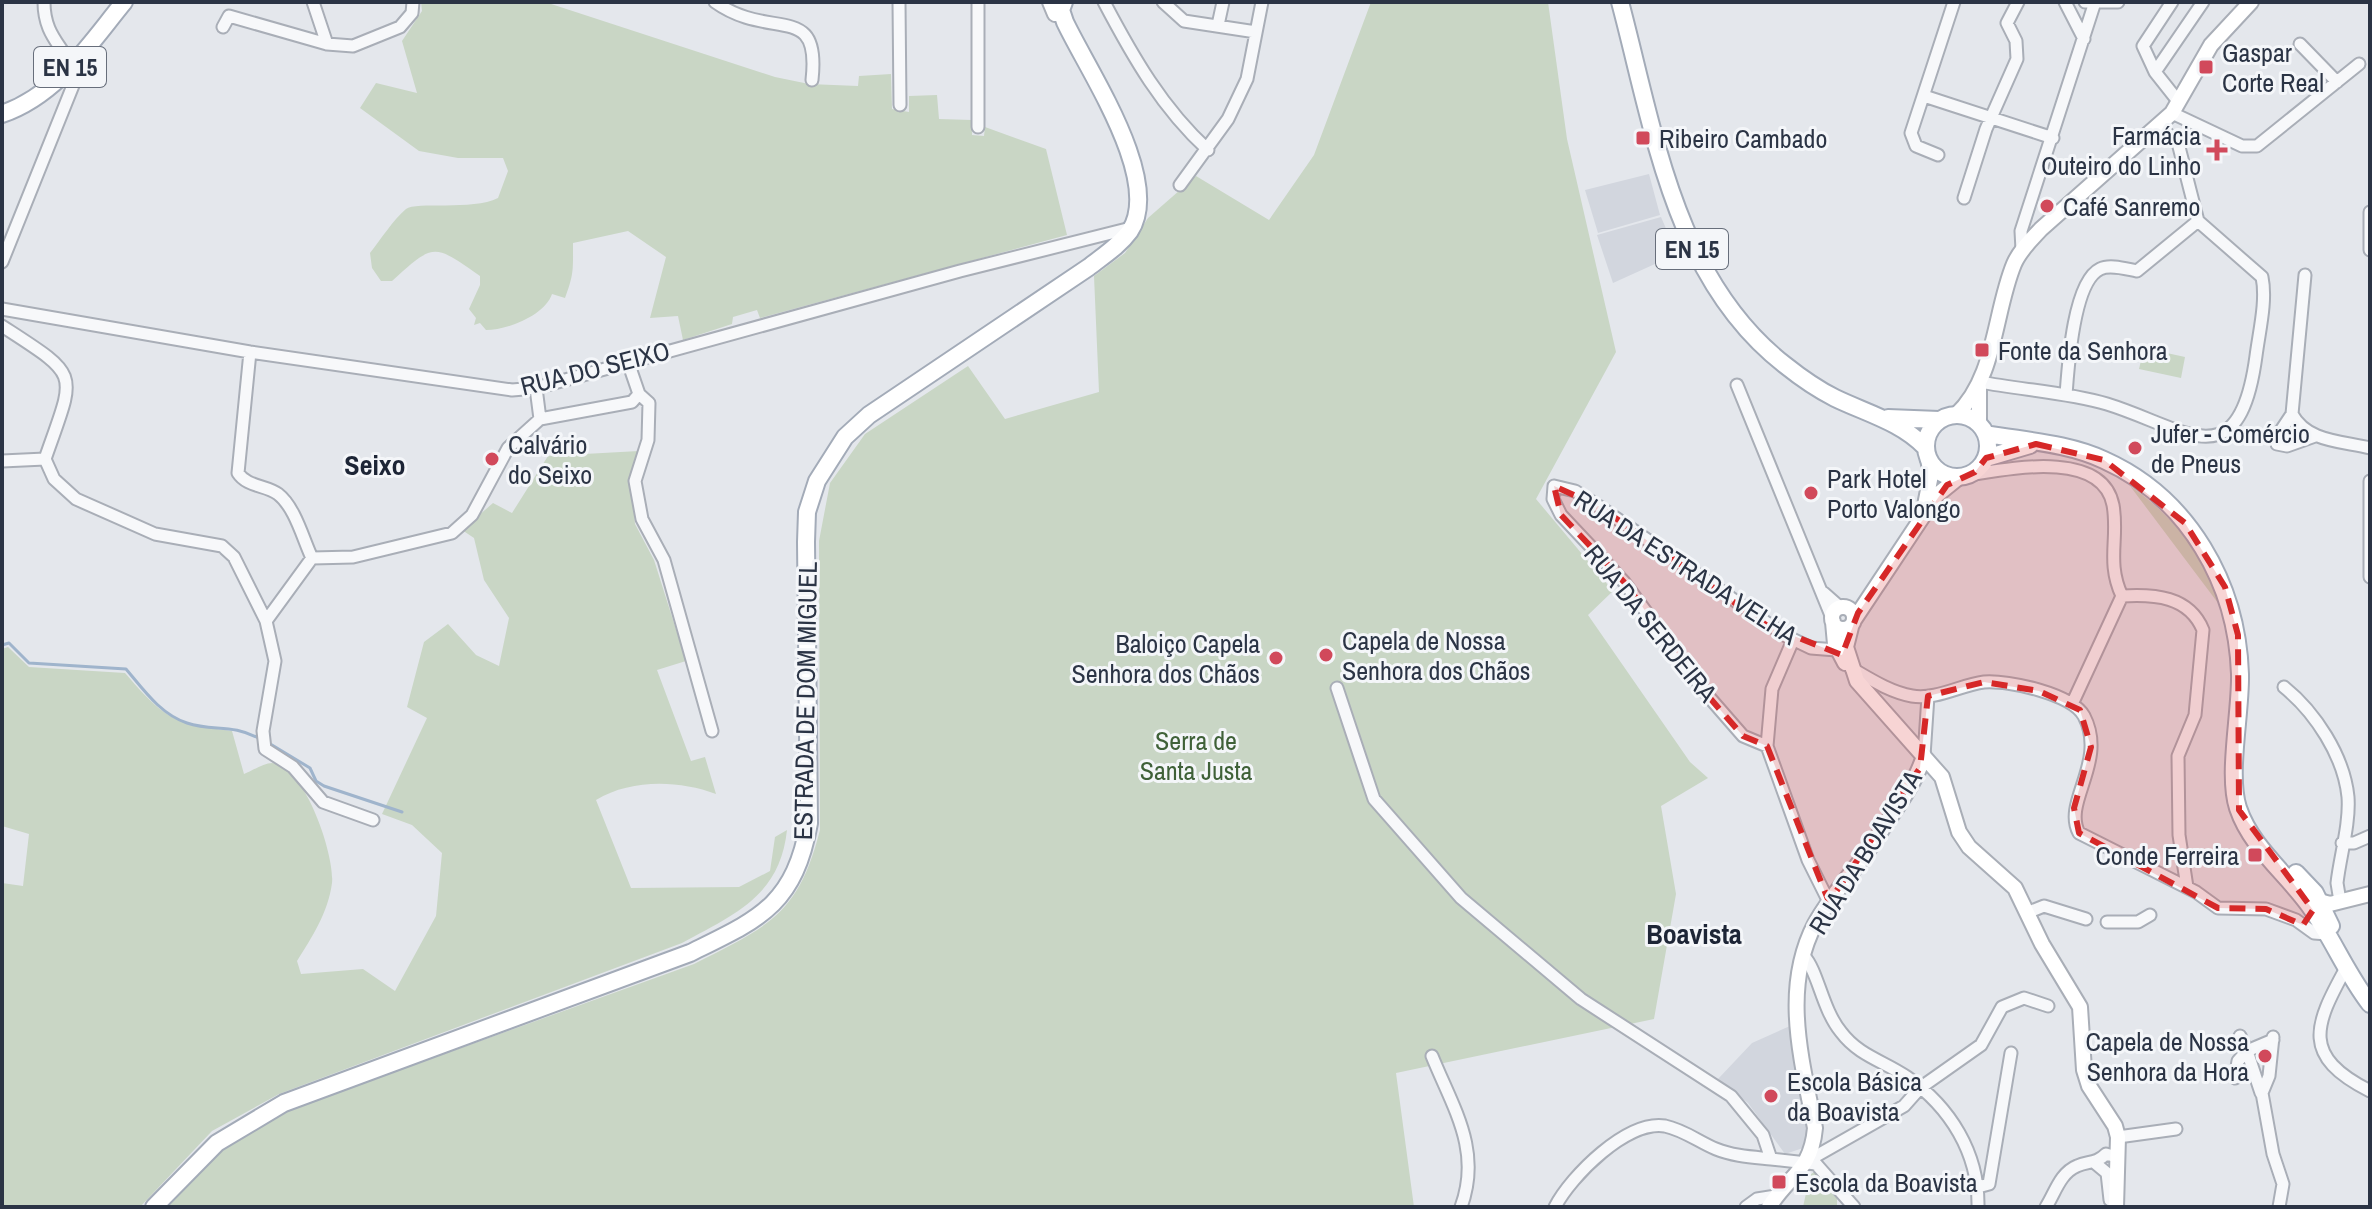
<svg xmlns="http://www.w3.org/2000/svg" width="2372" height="1209" font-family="'Archivo Narrow',sans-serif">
<rect width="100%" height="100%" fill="#e4e7ec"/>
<!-- built -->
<path fill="#d2d6de" d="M1649 174 1660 215 1598 233 1585 190Z
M1661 217 1677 254 1613 283 1597 235Z
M1790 1026 1809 1120 1806 1147 1785 1154 1748 1103 1718 1079 1752 1043Z"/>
<!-- green -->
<path fill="#c9d6c5" d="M421 2H545L775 77 809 84 858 86 859 76 891 74 892 109 909 112V96L937 95 939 119 972 120V135L984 136 985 127 1046 149 1067 235 760 318 757 310 733 317 732 324 683 340 678 316 650 318 666 257 628 231 573 243C573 270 574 274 565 298L552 294C545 315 508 330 486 330L480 323 474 325 476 318 469 309 480 285V276C433 243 434 243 392 281H381L372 268 370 253C381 239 393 220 406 209 416 201 472 211 498 198L508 171 503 158H458L419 151 360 108 376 83 417 93 402 41 422 11Z
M1371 2H1548L1567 139 1616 352 1536 499 1613 591 1588 615 1690 762 1708 778 1661 806 1676 894 1654 1019 1396 1073 1414 1207H166L222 1150 286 1111 694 964C768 926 798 916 820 830L819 541 830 483 865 434 968 366 1005 419 1099 392 1094 276 1125 253 1148 218 1196 176 1269 220 1314 155Z
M2144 348 2185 357 2181 378 2139 369Z
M639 451 631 480 635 524 654 560 686 661 657 670 691 761 705 757 716 794C678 780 631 779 596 800L631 888 739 887 770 871 775 837 787 830C780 896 735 914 682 943L279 1094 212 1131 140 1207H2V883L23 886 29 834 2 826V649L8 647 29 667 125 673C164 718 173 724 232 731L244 774C252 771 264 763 272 763 305 765 335 856 332 883 328 913 312 937 297 961L301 974 363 969 395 991 436 916 442 853 412 825 382 814 427 718 407 707 424 642 448 624 476 655 499 666 509 618 484 580 474 538 462 530 493 503 512 513 548 456Z
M2130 486C2170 513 2206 556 2218 603Z
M1814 1172 1837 1193V1207H1803L1810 1175Z"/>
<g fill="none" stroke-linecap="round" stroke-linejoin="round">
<!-- stream -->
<path stroke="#9fb4cc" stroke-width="3" d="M2 645 9 643 29 663 126 669C143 689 160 714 187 723 214 732 231 723 260 739
M267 742 310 768 316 781 324 786 402 812"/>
<defs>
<path id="street" d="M313 2 327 44
M715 2C771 42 821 0 812 80
M899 2 900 105
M978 2V127
M1104 2C1133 57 1162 108 1208 150
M1163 2 1184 21 1256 32
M2065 2 2084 39
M2085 2H2118
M2172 2 2143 46 2155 72 2178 101
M1218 25 1223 2
M223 27 229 16 327 44 353 46 400 27 412 13 413 2
M2300 44 2337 82
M2155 72 2203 2
M1924 96 2053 138
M2172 113 2242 146H2257L2359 64
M2159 126 2178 143
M1938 155 1916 146 1911 133 1954 2
M1180 185 1228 119 1247 79 1262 2
M1964 198 1986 129 2017 59 2016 41 2007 23 2018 2
M2370 212V250
M2022 250 2021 231 2095 2
M2 262 74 83C72 48 44 43 44 2
M2305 275 2292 414C2307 442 2342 441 2370 448
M2 309 250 352 512 390 536 388 960 271 1131 228
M2 326C82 378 76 370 45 459
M250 352 238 473C247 487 266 485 278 494 295 507 303 539 312 558
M1980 382C2022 390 2066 392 2107 404 2185 428 2239 482 2256 356 2259 332 2267 301 2262 277L2198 221 2178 143
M1737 385 1832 618
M536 388 540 419 632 402 639 394 628 362
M639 394 649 403 648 440 635 481 642 519 664 560 712 731
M2066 395C2068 368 2073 282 2100 269 2110 264 2126 269 2137 271L2198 221
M2292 414 2276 438 2277 444 2287 446 2315 436
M45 459 54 479 76 499 155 534 222 546 234 557 266 621 275 661 263 731 265 749 293 767 323 802 373 820
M2 461 45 459
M1969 475C2007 469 2102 449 2113 505 2119 538 2106 562 2122 596
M2370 481V577
M1824 593 1841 608
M266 621 312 558 353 557 452 533 472 515 508 448 540 419
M1793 640 1772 689 1767 746 1808 860 1829 902
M1851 668C1870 679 1890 692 1912 696 1937 700 1960 685 1984 682 2009 680 2072 694 2084 716 2108 762 2062 802 2079 833L2196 892 2218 908 2266 909 2296 920 2314 933 2327 934
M2284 687C2315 712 2344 756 2348 797 2350 824 2340 856 2337 883L2339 895
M1337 688 1374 799 1461 898 1581 999 1731 1096 1763 1135 1771 1159 1816 1164 1854 1207
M2073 702 2122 596C2154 594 2189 596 2203 630L2195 715 2178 756 2179 835 2187 887
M1767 746 1743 736 1709 697 1624 582 1561 515 1553 499 1554 486 1575 491 1600 507 1786 636 1811 648 1836 650
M1924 756 1928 696
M2342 843H2354L2370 836
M2029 912 2044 906 2086 919
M2107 922H2138L2150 915
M1804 956C1818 971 1822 1009 1841 1032 1859 1056 1884 1061 1907 1077 1950 1107 1979 1153 1978 1207
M2346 968C2314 1026 2301 1056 2370 1091
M2273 1037 2269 1076 2262 1093 2273 1154 2283 1184 2279 1207
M1432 1056C1453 1108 1482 1150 1461 1207
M2235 1078 2238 1061 2247 1051 2240 1036
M2261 1093 2247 1051 2273 1040
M2118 1137 2176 1129
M1809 1160 1904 1106 1920 1088 1981 1045 2002 1007 2024 998 2048 1006
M2095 1163 2107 1173 2110 1200
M1978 1187 1989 1184 2011 1053
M1555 1207C1571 1176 1627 1120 1665 1126 1684 1130 1699 1142 1716 1149 1733 1156 1752 1157 1771 1159
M1746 1207 1757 1199 1776 1196
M2046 1207C2055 1193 2060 1173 2077 1166 2088 1161 2096 1164 2106 1154L2117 1157"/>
<path id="secondary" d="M1050 2 1055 14
M1956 415C1996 378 1994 312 2014 264 2020 250 2031 240 2041 229L2172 113 2211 45 2251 2
M1979 424V388
M1925 505 1931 475 1928 459
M1832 618a11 11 0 1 1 22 0a11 11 0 1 1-22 0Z
M1854 620 1937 495 1958 478
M1833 622 1835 644 1845 663
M1851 627 1846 647 1857 681 1942 777 1959 832 1969 847 2015 888 2042 944 2080 1007 2084 1070 2089 1086 2115 1126 2118 1137 2116 1207
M2312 899 2330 904 2370 894
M1769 1207C1790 1174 1811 1171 1815 1128 1802 1061 1781 989 1815 924 1831 894 1857 869 1875 840 1892 814 1915 785 1924 756"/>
<path id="primary" d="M1620 2C1654 129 1674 279 1785 365 1800 377 1817 389 1835 398 1866 413 1901 422 1925 447
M2 114C57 95 88 46 124 2
M1926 446a31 31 0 1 1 62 0a31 31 0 1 1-62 0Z
M1888 418 1939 420
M1986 434C2025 441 2068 443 2104 460 2189 498 2237 584 2240 674 2241 712 2227 775 2238 808 2251 847 2286 873 2309 905 2332 937 2346 973 2370 1004
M1986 458 2030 445
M2296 873 2315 893 2331 926
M154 1207 217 1143 284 1103 690 953C759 919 794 906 809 823L806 542 807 512 817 481 845 437 869 415 1089 267C1103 256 1119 246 1130 231 1163 180 1088 71 1065 22L1061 10 1064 2"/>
</defs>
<!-- street casing -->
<use href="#street" stroke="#a9aeb7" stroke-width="15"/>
<!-- secondary casing -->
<use href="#secondary" stroke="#a9aeb7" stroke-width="18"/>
<!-- primary casing -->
<use href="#primary" stroke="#a3abb8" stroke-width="20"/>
<!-- street -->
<use href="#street" stroke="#f7f8fa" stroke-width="11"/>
<!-- secondary -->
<use href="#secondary" stroke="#fff" stroke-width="14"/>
<!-- primary -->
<use href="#primary" stroke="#fff" stroke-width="16"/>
</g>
<!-- marked area -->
<path fill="#d62828" fill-opacity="0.2" stroke="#d62828" stroke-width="6" stroke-dasharray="16 10" stroke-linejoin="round" d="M2036 444 2104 460 2185 523 2225 587 2238 635 2239 810 2313 910 2303 925 2266 909 2218 908 2079 833 2074 808 2091 747 2080 710 2039 691 1984 682 1928 696 1920 768 1829 902 1767 746 1743 736 1709 697 1624 582 1561 515 1554 486 1600 507 1766 625 1842 655 1858 613 1947 485 1975 472 1986 458Z"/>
<!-- markers -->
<g fill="#d1495b" stroke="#f4f6f9" stroke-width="3">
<rect x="2198" y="59" width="16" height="16" rx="4"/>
<rect x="1635" y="130" width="16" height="16" rx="4"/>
<path d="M2213 138h8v8h8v8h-8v8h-8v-8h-8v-8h8z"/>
<circle cx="2047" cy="206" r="8"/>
<rect x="1974" y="342" width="16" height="16" rx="4"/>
<circle cx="2135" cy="448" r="8"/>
<circle cx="492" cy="459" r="8"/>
<circle cx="1811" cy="493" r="8"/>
<circle cx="1326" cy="655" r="8"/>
<circle cx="1276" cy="658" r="8"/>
<rect x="2247" y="847" width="16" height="16" rx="4"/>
<circle cx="2265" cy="1056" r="8"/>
<circle cx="1771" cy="1096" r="8"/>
<rect x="1771" y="1174" width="16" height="16" rx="4"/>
</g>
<g text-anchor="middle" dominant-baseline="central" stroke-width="6" stroke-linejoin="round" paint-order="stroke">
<!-- shield labels -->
<g fill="#f4f6f9" stroke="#676e7b" stroke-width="2">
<rect x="34" y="47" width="72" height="40" rx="6"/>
<rect x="1656" y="229" width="72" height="40" rx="6"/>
</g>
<g font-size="24" font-weight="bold" fill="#2b3445">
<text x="70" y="67">EN 15</text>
<text x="1692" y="249">EN 15</text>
</g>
<!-- poi labels -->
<g font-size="26" fill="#2b3445" stroke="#f4f6f9" text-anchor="start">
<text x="2222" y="52">Gaspar<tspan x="2222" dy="30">Corte Real</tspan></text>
<text x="2201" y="135" text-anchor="end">Farmácia<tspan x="2201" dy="30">Outeiro do Linho</tspan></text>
<text x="1659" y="138">Ribeiro Cambado</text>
<text x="2063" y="206">Café Sanremo</text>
<text x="1998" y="350">Fonte da Senhora</text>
<text x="2151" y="433">Jufer - Comércio<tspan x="2151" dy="30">de Pneus</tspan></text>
<text x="508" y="444">Calvário<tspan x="508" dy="30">do Seixo</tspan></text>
<text x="1827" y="478">Park Hotel<tspan x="1827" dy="30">Porto Valongo</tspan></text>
<text x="1342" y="640">Capela de Nossa<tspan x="1342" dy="30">Senhora dos Chãos</tspan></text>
<text x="1260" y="643" text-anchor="end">Baloiço Capela<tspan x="1260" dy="30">Senhora dos Chãos</tspan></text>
<text x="2239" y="855" text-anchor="end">Conde Ferreira</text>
<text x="2249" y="1041" text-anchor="end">Capela de Nossa<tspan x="2249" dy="30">Senhora da Hora</tspan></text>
<text x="1787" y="1081">Escola Básica<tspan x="1787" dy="30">da Boavista</tspan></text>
<text x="1795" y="1182">Escola da Boavista</text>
</g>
<!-- street labels -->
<g font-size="26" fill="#2b3445" stroke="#f4f6f9">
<text transform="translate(595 368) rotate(-14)">RUA DO SEIXO</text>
<text transform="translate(1686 567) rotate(33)">RUA DA ESTRADA VELHA</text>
<text transform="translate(1651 623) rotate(51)">RUA DA SERDEIRA</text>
<text transform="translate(805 701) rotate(-89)">ESTRADA DE DOM MIGUEL</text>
<text transform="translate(1865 852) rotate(-58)">RUA DA BOAVISTA</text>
</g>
<!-- park labels -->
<g font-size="26" fill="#3f6138" stroke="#f4f6f9">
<text x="1196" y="740">Serra de<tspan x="1196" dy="30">Santa Justa</tspan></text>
</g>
<!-- neighbourhood labels -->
<g font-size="28" font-weight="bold" fill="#1d2536" stroke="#f4f6f9">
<text x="375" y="465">Seixo</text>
<text x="1694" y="934">Boavista</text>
</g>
</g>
<!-- border -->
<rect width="2372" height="1209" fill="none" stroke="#2b3445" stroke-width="8"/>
</svg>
